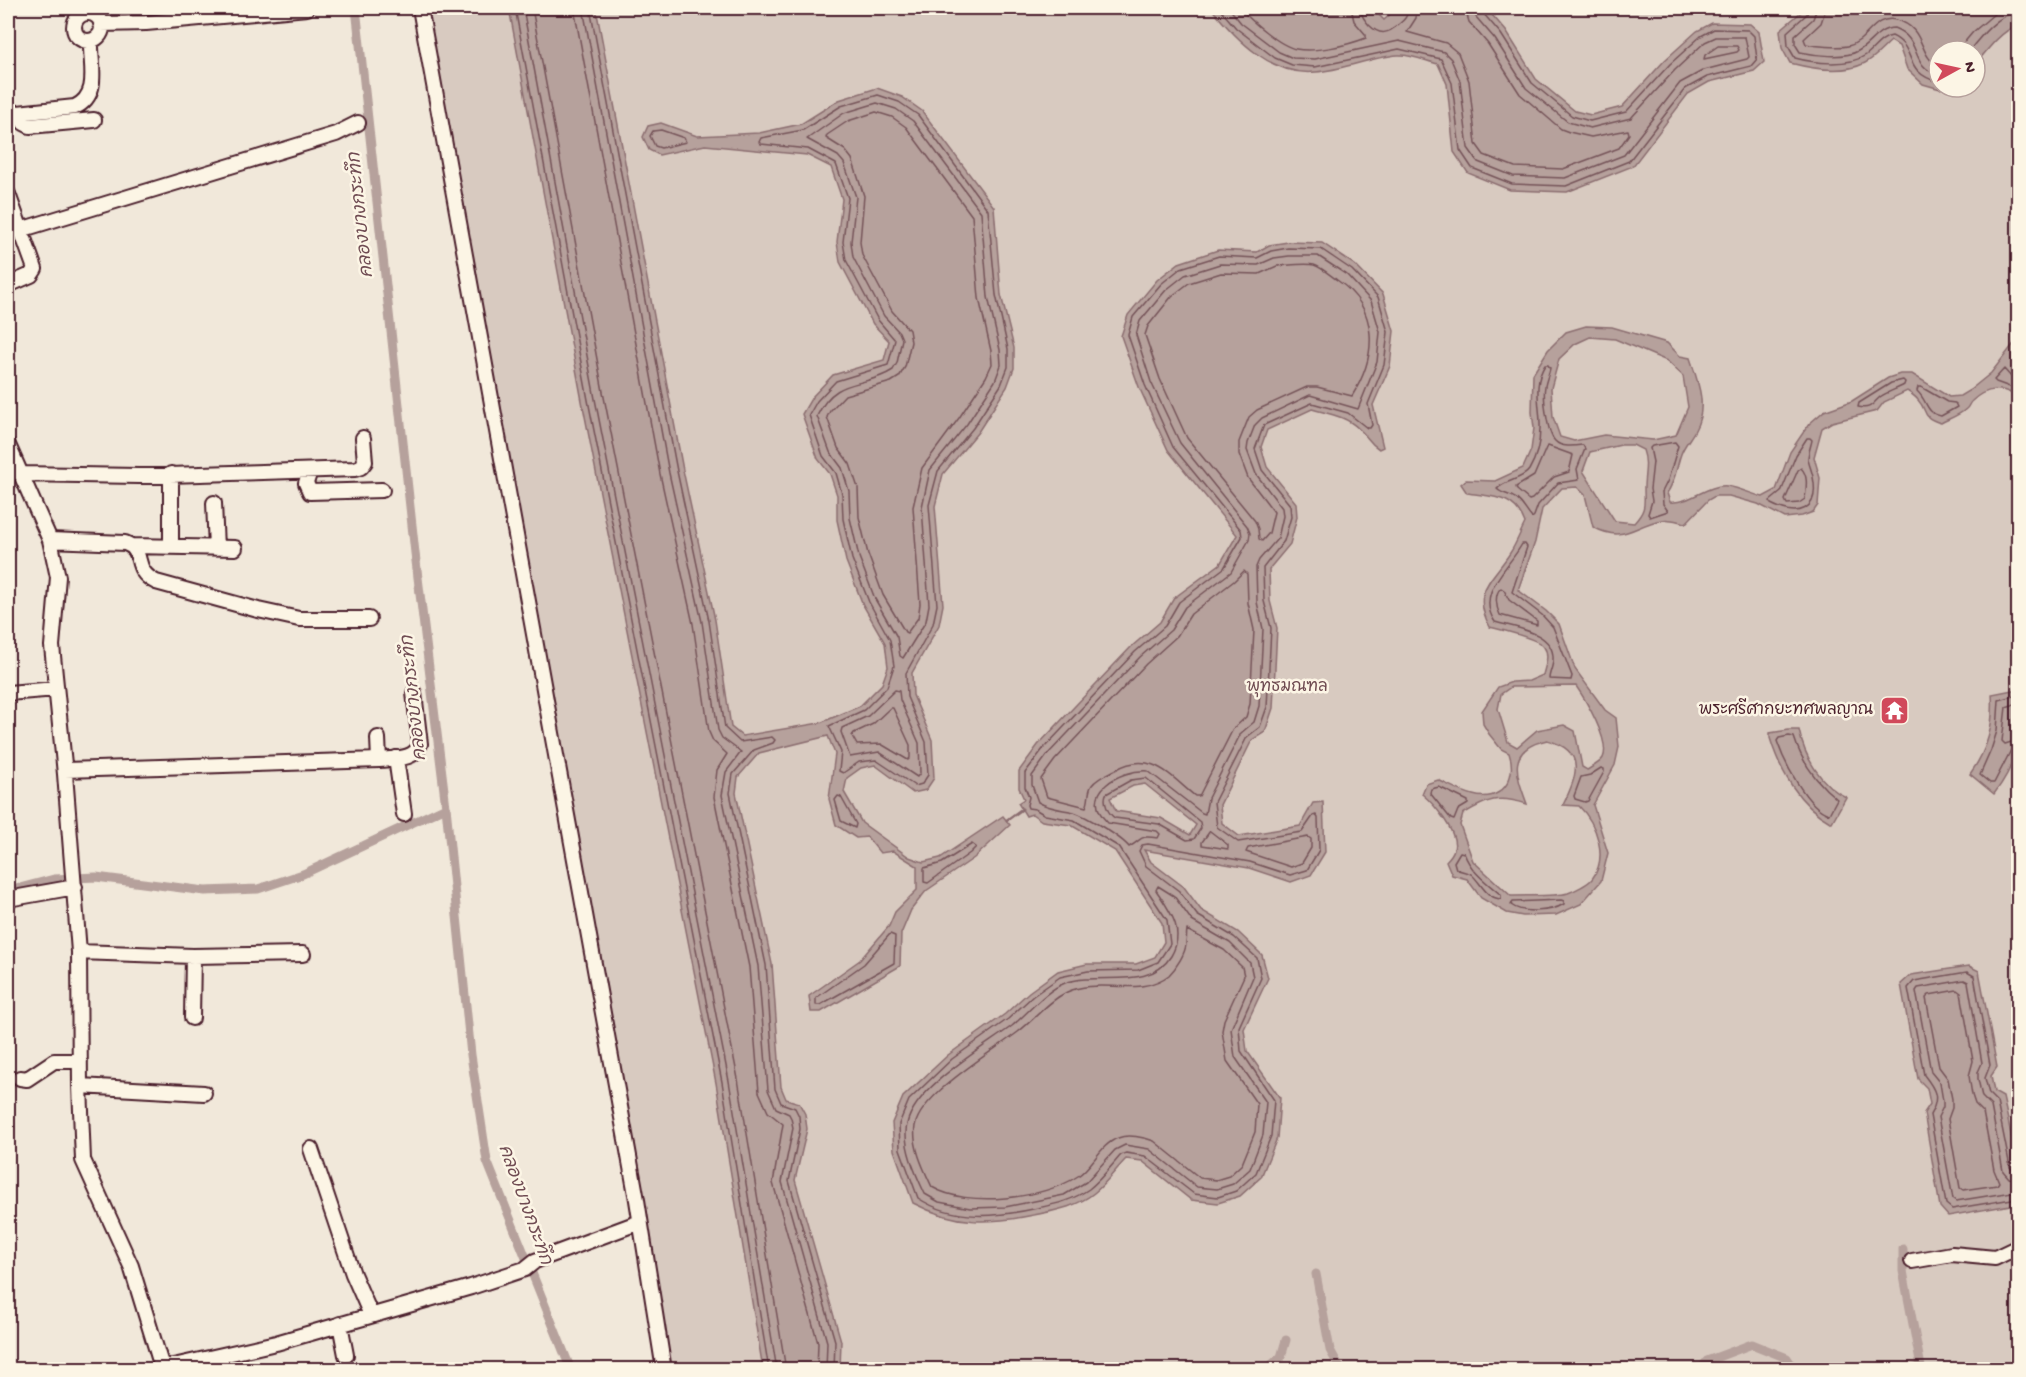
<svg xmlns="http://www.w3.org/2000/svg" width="2026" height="1377" font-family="'Gochi Hand','Playpen Sans Thai',sans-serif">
<rect width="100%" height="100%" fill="#f1e8da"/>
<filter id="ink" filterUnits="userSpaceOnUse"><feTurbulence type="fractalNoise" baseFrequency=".0167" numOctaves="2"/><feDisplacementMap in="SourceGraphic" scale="12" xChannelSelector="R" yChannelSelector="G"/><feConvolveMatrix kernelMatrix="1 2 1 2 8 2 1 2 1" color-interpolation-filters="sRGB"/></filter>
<g filter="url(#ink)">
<!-- green -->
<path fill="#d8cac0" stroke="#917476" stroke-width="1.5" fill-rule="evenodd" d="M419 8H2018V1369H667ZM1939 51H1975V87H1939Z"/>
<!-- water -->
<path fill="#b6a19c" stroke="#8b6d6f" stroke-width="1.5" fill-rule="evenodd" d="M509 8H596L683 470 715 620 731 727 742 736 820 723 860 706 882 684 888 667 885 643 863 605 846 561 837 520V495L830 474 818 459 802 414 812 397 833 375 884 360 889 341 873 324 840 262 837 242 842 199 831 167 807 155 705 145 659 155 649 150 643 137 648 126 661 123 697 136 759 133 801 124 839 100 877 88 902 97 922 111 994 207 1001 295 1014 348V368L1007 387 978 432 943 474 935 506 943 605 939 625 912 673 913 695 932 740 934 778 926 790 913 793 875 765 861 768 847 778 844 792 862 823 909 857 923 862 940 858 1003 816 1010 825 974 858 926 891 911 910 901 934 900 966 821 1012H811L809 996 860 960 889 926 895 912 917 890V866L893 851 880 853 867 837 856 838 836 825 829 799 835 754 828 736 759 753 738 777 736 793 772 964 781 1087 786 1099 799 1103 805 1114 807 1129 795 1180 841 1341 840 1369H763L716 1083 582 401Z
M1211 8H1372L1384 20 1397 8H1486L1506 31 1536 79 1575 111 1591 115 1622 107 1665 60 1697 31 1712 23 1750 24 1759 32 1764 62 1754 71 1709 82 1688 94 1633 166 1567 192 1510 190 1468 173 1454 152 1447 84 1438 64C1426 61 1410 54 1398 55 1370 57 1344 70 1316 72 1272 77 1236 39 1211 8Z
M1806 8H2018V25C2001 31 1987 50 1975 65V51H1939V87H1945L1940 89 1923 84 1907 69 1899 46 1891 41C1883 48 1875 58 1865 63 1844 74 1813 69 1790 63L1782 48 1780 30Z
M1288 242 1322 243 1355 265 1383 294 1394 331 1390 366 1373 405 1383 447 1379 449C1368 442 1368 436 1359 429 1346 416 1329 414 1312 409L1267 430 1261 447 1267 467 1296 503 1297 517 1290 544 1269 569 1270 601 1277 628 1273 708 1265 732 1252 740 1220 805 1222 823 1239 836 1300 826 1313 803 1323 802 1325 852 1311 875 1291 882 1249 868 1144 850 1151 862 1184 887 1201 910 1238 932 1262 955 1268 978 1244 1029 1247 1051 1280 1098 1277 1138 1261 1177 1240 1196 1218 1203 1191 1200 1142 1161 1126 1159C1115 1170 1106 1184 1094 1193 1078 1206 1058 1210 1039 1214 991 1224 957 1226 913 1203L894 1150 892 1123 903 1097 948 1055 1005 1014 1029 992 1058 971 1087 964H1136L1155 957 1164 942 1162 923 1115 851 1071 825 1042 821 1032 814 1026 816 1018 803 1024 799 1019 788V771L1038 745 1131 647 1160 622 1174 598 1220 564 1237 535 1168 450 1139 387 1121 336 1128 315 1157 280 1179 263 1218 250 1257 252 1269 245ZM1145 784 1196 825 1190 835 1161 818 1116 811 1110 798 1133 786Z
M1586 326 1612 327 1667 343 1680 356 1690 358C1698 382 1708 406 1695 430 1691 438 1684 445 1681 454 1676 468 1676 480 1667 493L1670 502C1690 504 1707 484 1727 486 1739 488 1752 494 1763 497L1776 490 1790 452 1809 424 1824 411 1852 401 1888 378 1900 374H1912L1949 397 1960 396 1970 390 1991 373 2016 341 2018 328V363L2012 368 2018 377V399C2005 385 1985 388 1972 401 1969 403 1969 407 1966 409 1960 415 1948 419 1941 423 1920 417 1929 412 1918 400 1915 396 1910 393 1907 391L1884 402 1877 411 1832 422 1822 428 1814 457 1820 478 1818 505 1813 512 1802 516 1785 518 1758 504 1729 496H1715L1708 500 1686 523C1679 522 1669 518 1662 520 1633 525 1625 544 1593 527L1585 495 1577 487 1562 488 1542 509 1535 542 1518 590 1546 611 1559 624 1575 669 1605 710 1616 718 1619 747 1615 765 1593 805 1608 853 1601 881 1581 904 1556 915 1523 916 1507 913 1481 898 1467 879 1452 875 1446 861C1449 858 1453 853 1454 849 1459 833 1434 804 1422 794L1426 784 1438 780C1449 785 1461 792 1473 795 1501 803 1518 779 1509 753L1501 749 1489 734 1483 724 1482 711 1498 687 1512 682 1529 681 1543 675C1545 666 1550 655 1544 647 1538 638 1502 630 1490 627 1470 591 1493 580 1510 553 1516 544 1520 533 1525 523 1515 495 1493 497 1467 493L1461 484 1466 480 1495 481 1523 468 1531 450 1534 428 1532 412 1533 374 1548 350 1566 332ZM1590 337 1615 339 1667 361 1683 376 1688 407 1676 435 1653 440 1604 435 1574 441 1560 437 1553 417 1551 388 1559 359 1575 344ZM1621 445H1633L1643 450C1648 464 1644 474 1644 488 1644 504 1647 509 1634 523L1615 521 1583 471 1590 452ZM1576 686C1585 699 1611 742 1603 758 1600 763 1592 767 1587 770L1582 767 1575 731 1564 725 1537 730 1517 747 1508 742 1498 709 1501 694 1511 687ZM1547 740C1587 751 1577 776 1563 805L1579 806C1596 823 1609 857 1592 879 1588 884 1574 891 1568 893 1555 897 1525 895 1511 896L1473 861 1460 825 1463 814C1488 799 1498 795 1527 804 1516 774 1506 749 1547 740Z
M2018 689C2019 734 2023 756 1994 794L1970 774C1988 749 1994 725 1992 694Z
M1789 730H1799C1804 756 1821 786 1846 797L1832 822H1830C1799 805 1780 771 1770 738V733Z
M1969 966 1979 971 1997 1067 1991 1076 1994 1092 2003 1097C2007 1117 2025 1189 2016 1204L1948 1216 1940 1207 1924 1113 1930 1104 1927 1088 1918 1079 1901 984 1911 975Z"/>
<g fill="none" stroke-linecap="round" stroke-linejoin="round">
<!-- shore -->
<path stroke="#755358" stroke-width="1.5" d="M515 8 588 400 722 1082 769 1370
M523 8 595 399 729 1081 777 1370
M532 8 604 397 738 1079 786 1370
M574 8 660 474 693 624 709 732 713 741 727 754 717 770 714 797 749 967 759 1092 768 1112 783 1124 773 1183 818 1343 817 1370
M583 8 669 473 702 622 718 730 722 738 741 752 726 772 722 795 758 966 768 1090 776 1108 789 1114 791 1118 793 1128 782 1182 827 1342 826 1370
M590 8 677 471 709 621 725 728 740 742 772 737 775 740 773 743 754 750 733 774 730 793 766 965 775 1089 781 1103 795 1108 799 1116 800 1129 789 1181 835 1341 834 1370
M1219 8 1236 28 1275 58 1292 65 1315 67 1399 49 1441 59 1452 83 1460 150 1472 168 1512 184 1566 186 1629 161 1685 89 1707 77 1751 66 1757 59 1754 36 1748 30 1714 29 1701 36 1670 64 1626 112 1590 121 1572 116 1532 83 1501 34 1483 13 1482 8
M1229 8 1241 23 1279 52 1293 58 1315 59 1399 41 1444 52 1451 59 1460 81 1468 148 1478 162 1513 176 1565 178 1624 155 1680 83 1704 70 1747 59 1749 57 1745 37H1716L1705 42 1675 70 1631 118 1590 128 1568 122 1526 88 1495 39 1476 17 1474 8
M1240 8C1251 21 1280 46 1296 49 1315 53 1348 45 1366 38V35L1354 21 1351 8
M1360 8C1361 15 1364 19 1369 25 1380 36 1388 34 1399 24 1405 19 1408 16 1408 8
M1417 8 1416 18 1407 32 1446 43 1458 53 1469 81 1476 144 1484 155 1515 167 1563 169 1619 148 1629 134 1628 130 1591 137 1569 132 1561 129 1520 94 1488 44 1469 22 1465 8
M1809 8 1807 14 1787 32 1788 46 1795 58C1813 63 1849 67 1866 55 1874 49 1882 37 1892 36 1918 48 1901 72 1939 82
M1817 8 1813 19 1795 35V44L1800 52C1814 55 1845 59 1858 51 1871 44 1878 28 1894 28 1923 39 1909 67 1939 75
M1826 8 1821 23 1804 39 1806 44C1815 46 1839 48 1848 46 1867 42 1874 14 1896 20 1927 27 1918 59 1939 65
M1718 46H1737L1739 50 1737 52 1704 59 1705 55Z
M1957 51 1973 32 2001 8
M1969 51C1980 37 1999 13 2018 12
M878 95 899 102 918 115 988 210 996 295 1008 349V367L1001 385 973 428 938 471 929 505 937 605 933 624 906 673 907 697 926 742 928 775 922 784 915 786 876 760 859 762 843 773 839 771 841 752 829 726 864 710 887 687 894 666 890 640 869 602 852 559 843 519 842 494 836 473 823 456 809 415 817 401 836 381 888 365 895 340 878 320 846 260 843 242 848 198 836 164 808 149 761 144 759 142 761 138 803 130 841 106Z
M877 103 896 109 913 121 981 212 988 297 1000 350 1001 365 995 381 967 424 930 470 922 507 929 605 926 621 903 658 900 656 897 637 875 599 859 557 850 518 849 491 842 468 830 452 817 416C836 375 864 389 893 370L897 363 902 339 899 332 884 316 853 257 851 242 856 197 844 163 838 156 807 139 844 113Z
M876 112 892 117 906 127 972 216 979 298 991 351 992 364 986 377 959 418 922 468 913 507 920 604 918 618 907 633 905 632 883 595 868 554 859 517 858 488 850 464 838 448 827 417 830 411 845 395 891 382 899 377 905 367 911 342 909 330 892 311 862 255 860 242 864 196 852 159 845 150 826 138 827 135 848 121Z
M661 130 684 138 686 142 661 148 655 146 650 136 653 131Z
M1288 248 1321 249 1352 270 1378 297 1388 332 1384 365 1368 404 1372 425 1370 428H1367L1348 413 1312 403 1264 425 1255 449 1262 470 1290 505 1291 517 1284 541 1263 568 1264 601 1271 628 1267 707 1260 727 1247 737 1214 802 1217 827 1238 842 1302 832 1313 816 1316 815 1318 818 1319 850 1307 870 1290 875 1250 862 1148 844 1142 845 1139 851 1146 866 1179 891 1197 915 1234 937 1257 958 1261 978 1239 1027 1241 1051 1274 1100 1271 1136 1256 1173 1236 1191 1218 1197 1194 1194 1145 1156 1126 1153 1121 1155C1111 1166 1101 1180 1089 1189 1073 1200 1057 1204 1038 1208 998 1217 954 1222 918 1198L900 1149 899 1124 909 1100 952 1059 1008 1019 1033 996 1060 977 1088 971 1138 970 1158 962 1170 944 1167 920 1119 847 1074 820 1045 815 1035 809 1028 808 1027 805 1029 797 1025 787V773L1043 749 1135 652 1165 626 1179 602 1224 568 1242 537 1241 530 1173 447 1145 385 1128 335 1133 317 1161 284 1181 268 1219 256 1257 258 1271 251Z
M1289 256H1318L1347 275 1371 301 1380 332 1377 362 1358 409 1310 395 1262 418 1255 425 1248 443 1247 450 1256 474 1282 508 1283 516 1278 538 1259 560 1256 567 1257 602 1263 629 1259 706 1254 722 1241 733 1208 798 1205 814 1202 813 1148 771C1120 769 1077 793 1108 823L1157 831 1160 834 1158 838C1137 835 1144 839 1129 847 1121 837 1086 816 1074 812 1061 809 1050 809 1038 802L1032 785V776L1048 754 1140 657 1171 630 1185 607 1231 572 1249 540 1250 533 1247 526 1180 443 1151 382 1136 335 1140 321 1166 290 1185 275 1220 264 1258 265 1274 258Z
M1290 265C1297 265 1306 263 1314 265 1321 267 1330 275 1337 280 1380 309 1377 356 1352 396L1317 387H1307L1257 410 1249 417 1239 442V454L1248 478 1274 512 1269 533 1262 541 1259 539 1258 529 1255 521 1187 438 1160 379 1145 335 1148 326 1172 296 1189 283 1221 273 1259 274 1277 266Z
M1545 365H1548L1550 368C1549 374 1546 380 1545 386 1543 397 1547 433 1555 441 1561 448 1575 446 1583 445L1585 449 1577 469 1579 480 1558 483 1538 505 1534 516 1532 518C1526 512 1523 503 1515 498 1509 494 1502 494 1497 489 1505 480 1522 480 1529 470 1536 458 1540 443 1540 429 1541 407 1532 385 1545 365Z
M1903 380 1905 382 1904 385C1897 389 1887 392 1880 397 1872 404 1871 410 1858 407L1859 403 1891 383Z
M2018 380 2012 378 2004 369 1994 380 1996 382 2018 390
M1918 387H1921L1947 402 1955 403 1957 407 1941 416C1925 413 1928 401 1917 391Z
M1807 438H1810L1812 440C1811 446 1808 453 1808 459 1809 465 1812 471 1813 477 1820 511 1798 518 1771 504L1770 501 1781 492 1796 455Z
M1675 442 1678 446 1668 480 1662 492 1663 504 1668 511 1650 517 1648 514 1652 501 1650 489 1653 462 1650 448 1652 446Z
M1548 446 1573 455 1569 472 1554 477 1532 499 1529 500 1517 490 1516 487 1534 476 1546 448Z
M1801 468C1809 476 1806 489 1805 499L1799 503 1787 504 1785 500 1798 470Z
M1522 544H1525L1527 547 1512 592 1542 615 1553 627 1572 676 1571 680 1549 679C1549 673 1553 667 1553 660 1555 632 1516 628 1495 622 1475 593 1509 568 1522 544Z
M1244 571 1247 574 1248 603 1254 630 1250 704 1246 717 1233 729 1199 796H1195C1168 774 1151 750 1115 770 1107 774 1097 778 1092 785 1087 792 1090 801 1086 807L1047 797 1041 779 1055 760 1146 664 1177 636 1191 614 1234 581Z
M1501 588 1504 590 1509 600 1537 621V625L1500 615C1496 607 1494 594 1501 588Z
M895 690 899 691 900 700 919 743 920 773 917 777 879 752 850 757 841 732 842 728 868 716Z
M2018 695 1999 700 1997 731 1991 750 1980 775 1990 783H1994L2011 750 2018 747
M2018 703 2006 707 2002 741 2005 744 2018 740
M893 708 910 745V758L908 760 881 744 857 745 852 736 854 733 873 724 890 708Z
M1789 736 1794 737C1802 763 1817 783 1837 799L1829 814C1807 808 1784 762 1777 741L1779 738Z
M1601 768 1604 769V772L1588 801 1585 802 1575 799 1574 796 1581 777 1590 775Z
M1146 778 1200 822 1201 828 1194 839 1187 840 1159 824 1115 818C1108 814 1103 802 1106 794L1131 780Z
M1439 787 1468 801V804L1458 810 1454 820 1451 819 1430 793 1431 789Z
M838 796 841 797 856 824 855 828 841 821 835 800Z
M1210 831 1228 845V849L1202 845V842Z
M1308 837 1311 839V848L1302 863 1291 867 1246 852 1248 848Z
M972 844 976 847 970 853 928 883 924 882V868L942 863Z
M1460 852 1464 853C1471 872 1486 882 1501 895V899C1485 898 1481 882 1471 874 1467 872 1460 871 1456 869L1454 862Z
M1158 886 1174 896 1192 921 1230 943 1250 963 1253 977 1231 1029 1235 1057 1266 1102 1263 1135 1250 1169 1233 1184 1217 1189 1197 1187 1149 1149 1125 1145 1115 1150 1086 1182 1064 1195 1005 1207 970 1208 939 1202 925 1194C916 1175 902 1145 907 1124 915 1087 983 1048 1012 1026 1028 1013 1046 990 1065 983 1099 971 1150 991 1171 956 1186 931 1170 911 1156 890Z
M1561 900 1564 901V904C1551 912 1523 914 1511 905L1513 902Z
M1187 930 1224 950 1242 967 1244 976 1224 1020 1222 1031 1227 1061 1257 1104 1255 1132 1242 1164 1229 1176 1216 1180 1200 1178 1154 1141C1144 1137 1128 1134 1118 1138 1101 1144 1093 1166 1078 1176 1044 1199 967 1208 932 1187 924 1170 912 1146 915 1126 921 1094 992 1052 1018 1032 1034 1020 1048 1001 1067 992 1099 977 1140 998 1169 975 1176 968 1186 953 1186 943 1187 938 1186 935 1187 930Z
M890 934 895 936 894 963 820 1005H816V998L864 964Z
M1957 990 1961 993 1973 1061 1969 1076 1972 1095 1975 1104 1983 1112 1994 1170 1999 1182 1997 1185 1963 1190 1960 1188 1948 1119 1952 1108V1099L1948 1079 1939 1067 1926 998 1929 995Z
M2018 1172 2013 1171 2010 1167 1997 1102 1989 1094 1985 1078 1990 1065 1974 976 1967 972 1914 981 1908 988 1924 1075C1936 1090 1940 1098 1930 1115L1946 1204 1952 1209 2018 1198
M2018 1180 2009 1178 2003 1171 1991 1106 1982 1097 1978 1079V1072L1982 1063 1968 982 1964 980 1918 988 1916 991 1931 1072 1940 1083 1943 1101V1107L1938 1117 1953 1199 1956 1201 2018 1191"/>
<!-- stream -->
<path stroke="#8b6d6f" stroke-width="3" d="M1007 820 1022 809"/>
<!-- canal -->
<path stroke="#b6a19c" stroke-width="9" d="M356 8 415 553 446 807 471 1055 487 1161 571 1370
M8 891 54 879 96 877 205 891 258 889 303 874 446 807
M1903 1249V1271L1921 1367 1907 1370
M1316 1274 1330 1350 1341 1370
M1265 1370 1281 1357 1286 1340
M1700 1370 1707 1361 1752 1344 1787 1358 1795 1370"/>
<defs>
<path id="minor" d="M420 8 637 1200 664 1370
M74 27a14 14 0 1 1 28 0a14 14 0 1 1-28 0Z
M101 24 146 23 307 8
M19 113 24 123 30 126 94 120
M8 114 75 107C101 95 90 65 91 41
M8 194 35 269 31 275 8 285
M20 230 336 134 358 123
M8 445 50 540 58 577 52 646 65 774 79 952 80 1086 83 1160 131 1266 160 1361 167 1367 178 1365 276 1343 471 1287 525 1269 535 1261 640 1222
M310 471 306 483 310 492 382 490
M20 474 138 476 355 469 361 467 365 462 363 438
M214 503 216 548
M50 540 125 543C147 551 130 569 156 582L258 610 299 619H369
M132 546 235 548
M171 547V474
M8 693 56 689
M378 738 379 760
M396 758 404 814
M65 770 379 760C393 758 415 761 420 744L414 693
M8 899 75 887
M79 952 193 956 303 954
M192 1018 193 956
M20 1078 27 1079 54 1061H80
M80 1086 204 1093
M311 1149 353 1274 371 1315
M1912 1261 1952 1254 1995 1258 2018 1247
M340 1324 346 1355"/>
</defs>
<!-- minor casing -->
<use href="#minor" stroke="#4a1f2b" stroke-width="18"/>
<!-- minor -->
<use href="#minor" stroke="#fcf5e5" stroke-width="14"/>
</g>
</g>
<!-- icons -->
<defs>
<symbol id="temple-square" viewBox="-11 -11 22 22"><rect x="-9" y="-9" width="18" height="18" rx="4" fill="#d1495b" stroke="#fcf5e5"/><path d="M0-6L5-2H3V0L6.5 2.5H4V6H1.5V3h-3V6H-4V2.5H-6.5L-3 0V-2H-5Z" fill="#fff"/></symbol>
</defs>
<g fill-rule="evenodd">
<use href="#temple-square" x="1878" y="694" width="33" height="33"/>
</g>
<g text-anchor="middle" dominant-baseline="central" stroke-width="5" stroke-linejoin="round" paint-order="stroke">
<!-- park labels -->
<g font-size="16" fill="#6e4a50" stroke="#fcf5e5">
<text x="1287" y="688">พุทธมณฑล</text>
</g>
<!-- poi labels -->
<g font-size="16" fill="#4a1f2b" stroke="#fcf5e5" text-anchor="end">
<text x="1873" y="711">พระศรีศากยะทศพลญาณ</text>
</g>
<!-- water labels -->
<g font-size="18" font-style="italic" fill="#704c53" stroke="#fcf5e5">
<text transform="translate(362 215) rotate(-96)">คลองบางกระทึก</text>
<text transform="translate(415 698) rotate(-96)">คลองบางกระทึก</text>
<text transform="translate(524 1205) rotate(70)">คลองบางกระทึก</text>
</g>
</g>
<!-- margin -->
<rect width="2026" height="1377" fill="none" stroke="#fcf5e5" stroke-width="30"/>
<rect x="15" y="15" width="1996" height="1347" fill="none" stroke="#4a1f2b" stroke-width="2" filter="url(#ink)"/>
<!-- north arrow -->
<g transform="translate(1957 69) rotate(82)"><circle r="28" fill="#fcf5e5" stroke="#b59f9b" stroke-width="1.5"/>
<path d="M0-4.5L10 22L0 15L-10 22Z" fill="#d1495b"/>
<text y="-9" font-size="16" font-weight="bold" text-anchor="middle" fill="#4a1f2b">N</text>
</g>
</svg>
